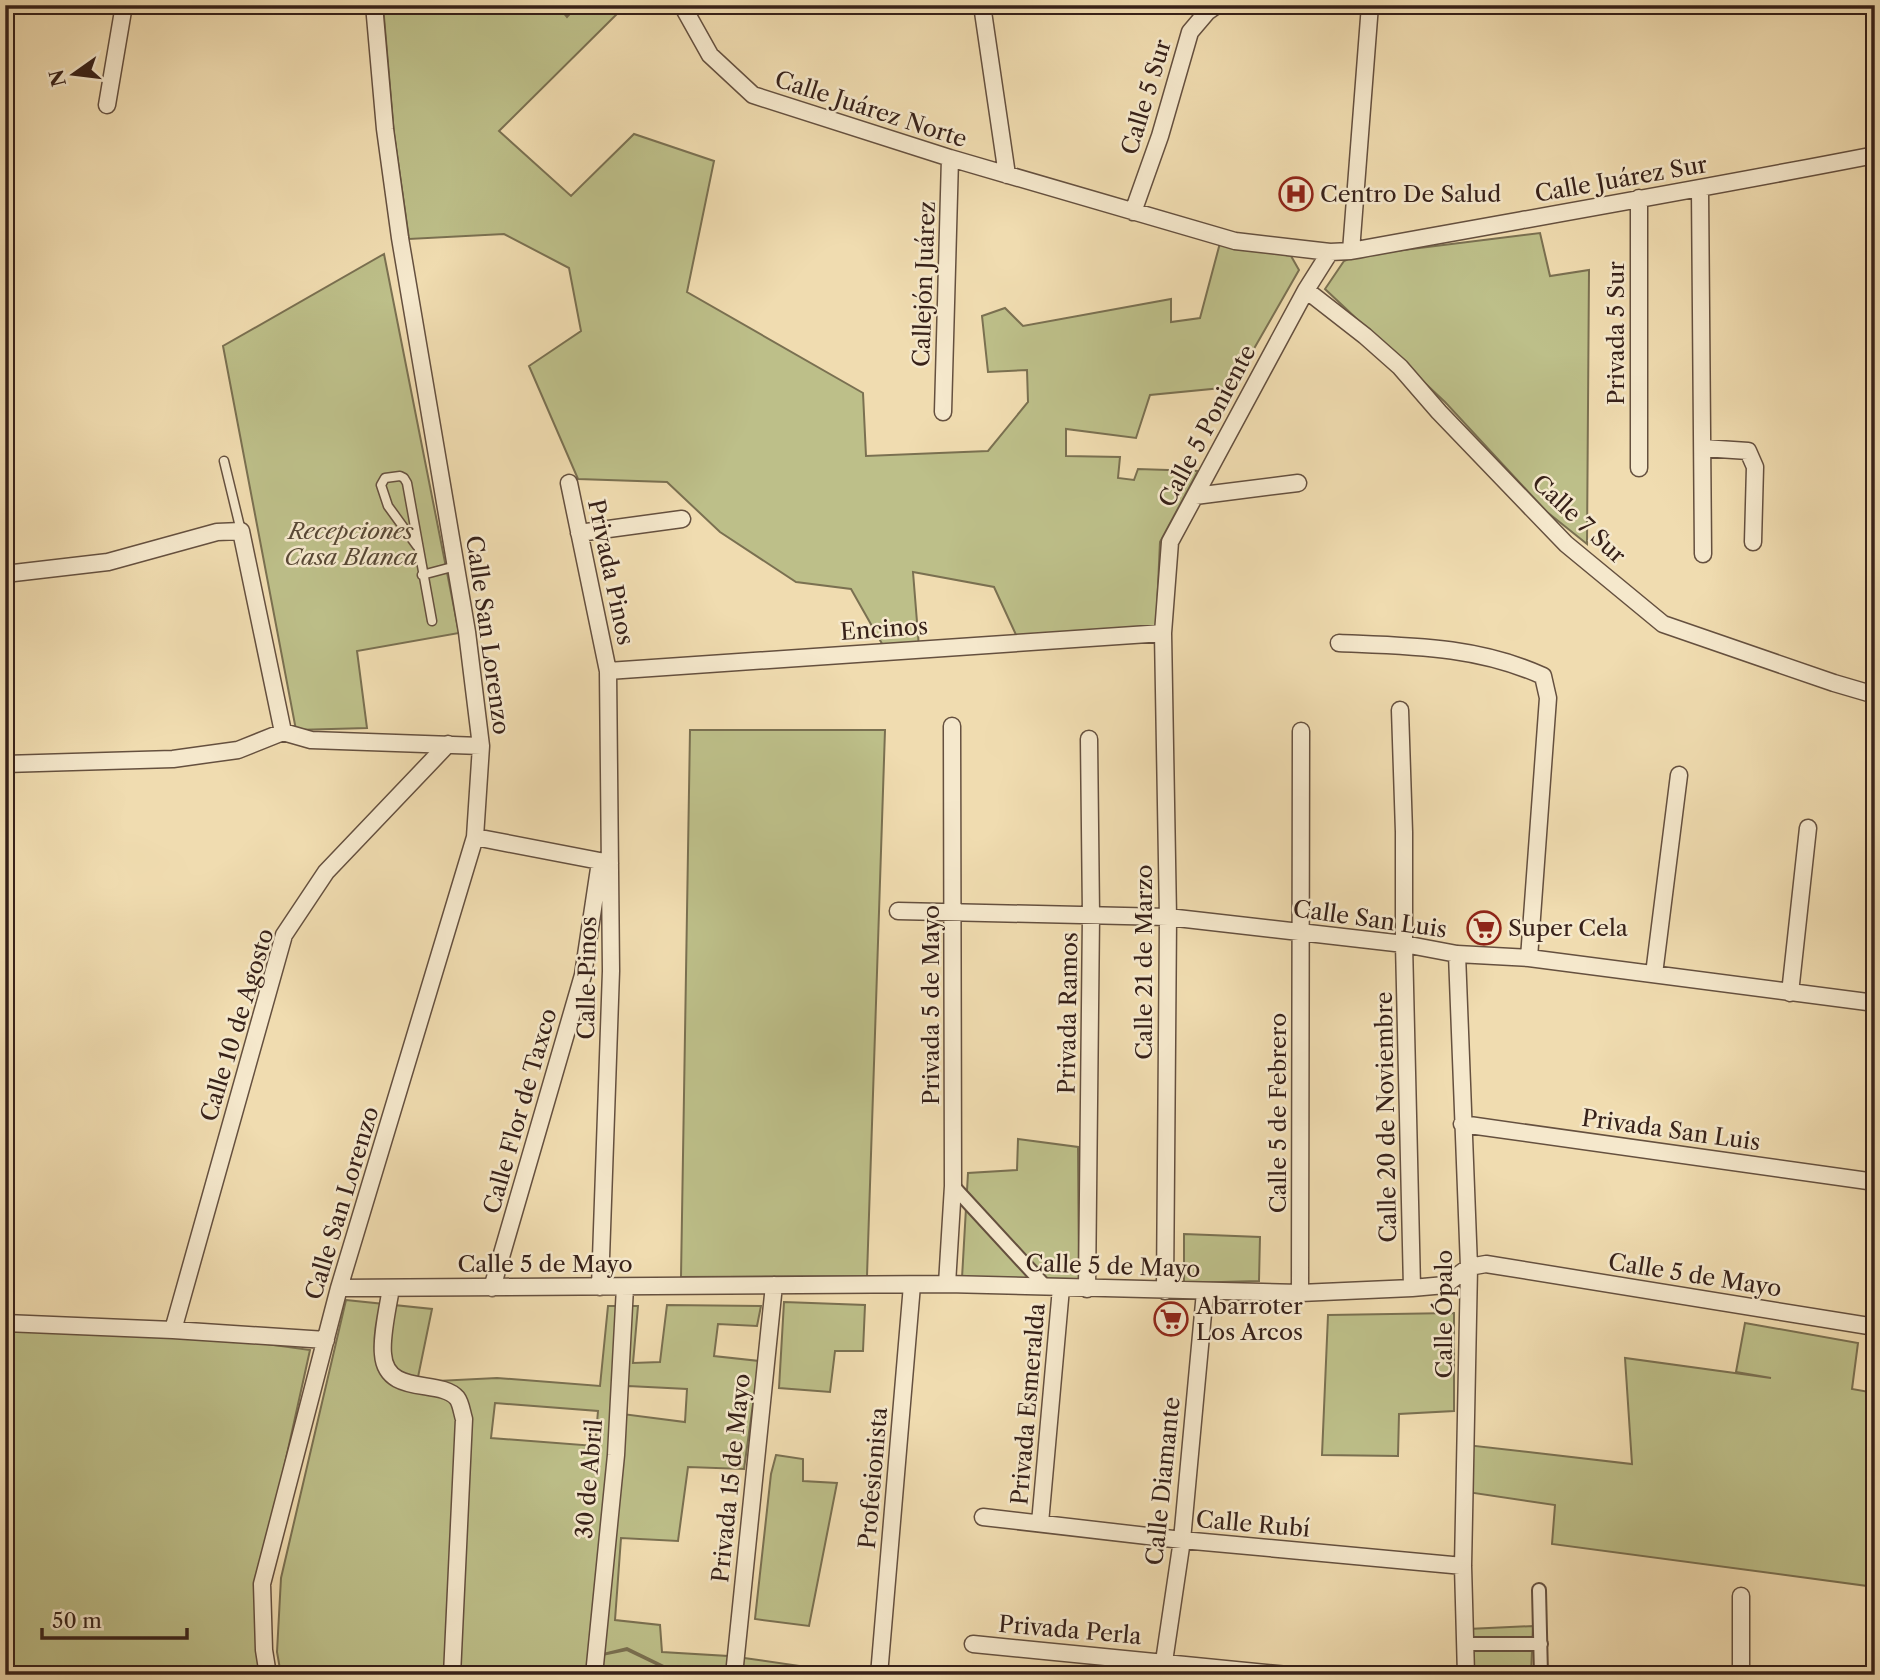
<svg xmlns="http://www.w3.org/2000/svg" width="1880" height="1680" font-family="'Libre Caslon Text',serif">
<rect width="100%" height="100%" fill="#f0dcb0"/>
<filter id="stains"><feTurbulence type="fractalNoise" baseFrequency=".00286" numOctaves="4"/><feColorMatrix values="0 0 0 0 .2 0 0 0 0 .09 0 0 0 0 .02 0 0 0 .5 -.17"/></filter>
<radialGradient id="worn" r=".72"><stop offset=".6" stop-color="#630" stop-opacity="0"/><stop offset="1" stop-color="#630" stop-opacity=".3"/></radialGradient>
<!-- green -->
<path fill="#bdbf89" stroke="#7a7051" stroke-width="2" fill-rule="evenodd" d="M383 5H557L567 17 578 5H626L499 131 571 196 634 134 714 161 687 292 863 393 866 456 988 451 1028 402 1027 370 988 372 982 316 1005 308 1023 326 1171 299V322L1200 318 1220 243 1291 256 1299 270 1232 387 1150 395 1136 438 1066 429V456L1120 457 1118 478 1134 480 1138 469 1198 471 1160 542 1156 630 1017 637 994 587 913 572 919 647 885 649 851 589 796 582 720 532 667 482 578 479 529 366 581 331 569 268 504 234 409 239 394 134Z
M1540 233 1550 276 1589 270 1587 544 1547 512 1445 402 1325 289 1344 261 1355 256Z
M384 254 459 633 357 651 367 728 296 730 223 346Z
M690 730H885L867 1276 681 1277Z
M1018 1139 1078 1147 1079 1279 962 1278 968 1173 1017 1170Z
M1184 1234 1260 1237 1259 1281 1184 1283Z
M346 1300 432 1309 417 1382 497 1378 600 1386 608 1306H638L633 1363 660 1362 667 1305 761 1306 757 1326 718 1324 714 1356 759 1361 744 1469 688 1467 678 1541 621 1538 615 1620 660 1625 662 1652 728 1656 727 1675H682L627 1648 587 1658 627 1650 679 1675H281L277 1652 281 1578ZM628 1386 687 1389 685 1422 622 1414ZM495 1403 598 1411 595 1446 491 1438Z
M784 1302 865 1305 863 1351H835L830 1392 779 1388Z
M1454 1313V1411L1399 1414 1398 1456 1322 1455 1328 1315Z
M1745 1323 1858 1343 1852 1389 1875 1393V1587L1552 1544 1555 1505 1467 1492V1445L1632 1464 1625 1358 1771 1378 1736 1372Z
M171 1331 310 1350 276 1504 262 1675H5V1332Z
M776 1455 803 1459V1481L837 1483 809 1626 755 1619 771 1474Z
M1533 1626 1531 1675H1469L1468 1629Z
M737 1657 807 1667V1675H735Z"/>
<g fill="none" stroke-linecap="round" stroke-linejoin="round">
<defs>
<path id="service" d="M224 461 241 531
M417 546 388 506 381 485 385 478 400 476 404 478 407 483 432 621
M422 575 456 566"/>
<path id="pedestrian" d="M953 1186 1046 1287
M1539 1590 1541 1675
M1466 1644H1541"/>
<path id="minor" d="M682 5 710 55 753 95 950 158 1235 241 1330 252 1351 251C1526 219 1701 189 1875 155
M982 5 1007 175
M107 105 124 5
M1700 189 1703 554
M1639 198V468
M1133 212 1160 136 1190 32 1207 12 1217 5
M1351 251 1370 5
M1306 290 1365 336 1400 367 1439 412 1566 544 1663 624 1834 683 1875 695
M943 412 950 158
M1703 448 1748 451 1755 467 1753 542
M569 483 608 671 611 971 600 1287
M1195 496 1298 483
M579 533 682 519
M5 574 108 562 217 532 241 531 283 732
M1339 643C1410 646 1477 646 1543 676L1548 698 1529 958
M608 671 1163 633
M1400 710 1404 832V944L1412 1288
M5 764 173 759 238 750 283 732 311 740 481 746
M475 837 610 863
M898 911 1168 917 1404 944 1457 954 1529 958 1875 1003
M1457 954 1469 1267 1463 1566 1466 1675
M1654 974 1679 775
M1790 993 1808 828
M1462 1124 1875 1182
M947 1284 953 1186 952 726
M339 1288 947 1284 1300 1293 1412 1288 1445 1285 1469 1267 1486 1264 1875 1327
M391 1288C388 1307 381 1336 383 1354 386 1397 440 1378 457 1398 461 1403 462 1413 464 1419L452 1675
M492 1288 583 975 600 862
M1087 1289 1091 915 1089 739
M1165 1291 1168 917 1163 633 1170 542 1306 290 1330 252
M1300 1293 1301 731
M5 1323 173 1330 326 1340
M173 1330 284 935 326 872 448 744
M983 1517 1182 1540 1463 1566
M1040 1523 1061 1288
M1741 1596V1675
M973 1644 1288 1675
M268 1675 264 1650 262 1584 339 1288 475 837 481 746 467 632 400 238 385 129 374 5
M594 1675 616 1455 625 1287
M734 1675 774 1285
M879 1675 912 1285
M1162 1675 1182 1540 1205 1292"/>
</defs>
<!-- service casing -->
<use href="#service" stroke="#65503f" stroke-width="11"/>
<!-- pedestrian casing -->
<use href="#pedestrian" stroke="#65503f" stroke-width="16"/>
<!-- minor casing -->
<use href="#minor" stroke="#65503f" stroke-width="19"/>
<!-- service -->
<use href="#service" stroke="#f5e8cc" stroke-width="8"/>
<!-- pedestrian -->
<use href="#pedestrian" stroke="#f5e8cc" stroke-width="12"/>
<!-- minor -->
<use href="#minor" stroke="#f5e8cc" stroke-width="16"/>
</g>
<!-- icons -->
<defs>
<symbol id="hospital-ring" viewBox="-11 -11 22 22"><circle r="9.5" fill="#f5e8cc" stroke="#8f2418" stroke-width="1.5"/><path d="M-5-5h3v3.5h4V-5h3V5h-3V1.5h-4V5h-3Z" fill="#8f2418"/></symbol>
<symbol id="supermarket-ring" viewBox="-11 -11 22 22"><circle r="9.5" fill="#f5e8cc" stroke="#8f2418" stroke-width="1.5"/><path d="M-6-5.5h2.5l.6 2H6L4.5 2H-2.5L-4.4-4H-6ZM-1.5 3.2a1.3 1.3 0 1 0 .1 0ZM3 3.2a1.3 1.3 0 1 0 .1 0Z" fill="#8f2418"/></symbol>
</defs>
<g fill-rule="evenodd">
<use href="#hospital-ring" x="1277" y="175" width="38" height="38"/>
<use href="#supermarket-ring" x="1465" y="909" width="38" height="38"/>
<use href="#supermarket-ring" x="1152" y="1300" width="38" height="38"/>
</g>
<g text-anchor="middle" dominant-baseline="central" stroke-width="5" stroke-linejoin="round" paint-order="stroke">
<!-- street labels -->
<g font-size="23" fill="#372119" stroke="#f5e8cc">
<text transform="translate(1146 97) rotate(-73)">Calle 5 Sur</text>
<text transform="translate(871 109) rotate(18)">Calle Juárez Norte</text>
<text transform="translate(1621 179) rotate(-10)">Calle Juárez Sur</text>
<text transform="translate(924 284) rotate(-88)">Callejón Juárez</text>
<text transform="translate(1616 333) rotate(-90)">Privada 5 Sur</text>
<text transform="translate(1207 426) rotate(-62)">Calle 5 Poniente</text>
<text transform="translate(1579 519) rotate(43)">Calle 7 Sur</text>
<text transform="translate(611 572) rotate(78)">Privada Pinos</text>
<text transform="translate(884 629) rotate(-4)">Encinos</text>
<text transform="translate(488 635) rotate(82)">Calle San Lorenzo</text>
<text transform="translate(1370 919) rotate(8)">Calle San Luis</text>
<text transform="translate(1144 962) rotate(-90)">Calle 21 de Marzo</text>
<text transform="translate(587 978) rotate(-89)">Calle Pinos</text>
<text transform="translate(931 1005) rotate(-90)">Privada 5 de Mayo</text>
<text transform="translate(1068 1013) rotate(-89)">Privada Ramos</text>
<text transform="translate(237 1025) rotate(-73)">Calle 10 de Agosto</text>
<text transform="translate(520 1111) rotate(-74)">Calle Flor de Taxco</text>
<text transform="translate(1278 1113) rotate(-90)">Calle 5 de Febrero</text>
<text transform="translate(1386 1117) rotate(-91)">Calle 20 de Noviembre</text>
<text transform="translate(1671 1130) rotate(8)">Privada San Luis</text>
<text transform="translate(342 1203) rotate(-73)">Calle San Lorenzo</text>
<text x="545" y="1264">Calle 5 de Mayo</text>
<text transform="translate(1113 1266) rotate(2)">Calle 5 de Mayo</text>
<text transform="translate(1695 1275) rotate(9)">Calle 5 de Mayo</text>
<text transform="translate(1444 1314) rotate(-90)">Calle Ópalo</text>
<text transform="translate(1028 1404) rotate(-85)">Privada Esmeralda</text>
<text transform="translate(731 1478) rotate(-84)">Privada 15 de Mayo</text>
<text transform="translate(873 1478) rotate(-85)">Profesionista</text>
<text transform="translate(589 1479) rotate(-85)">30 de Abril</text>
<text transform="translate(1163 1481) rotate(-84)">Calle Diamante</text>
<text transform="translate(1253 1524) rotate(5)">Calle Rubí</text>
<text transform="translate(1070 1630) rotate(5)">Privada Perla</text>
</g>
<!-- poi labels -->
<g font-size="23" fill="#372119" stroke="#f5e8cc" text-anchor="start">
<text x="1320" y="194">Centro De Salud</text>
<text x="1508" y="928">Super Cela</text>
<text x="1196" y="1306">Abarroter<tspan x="1196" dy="26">Los Arcos</tspan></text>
</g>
<!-- park labels -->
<g font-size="23" font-style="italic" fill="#584835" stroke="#f5e8cc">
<text x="351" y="531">Recepciones<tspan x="351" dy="26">Casa Blanca</tspan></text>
</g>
</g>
<!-- margin -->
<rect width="1880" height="1680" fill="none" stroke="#f0dcb0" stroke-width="28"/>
<rect x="7" y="7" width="1866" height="1666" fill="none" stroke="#372119" stroke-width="3.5"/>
<rect x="14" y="14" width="1852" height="1652" fill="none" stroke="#372119" stroke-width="2"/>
<!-- north arrow -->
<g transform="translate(74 74) rotate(256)" stroke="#f5e8cc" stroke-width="5" paint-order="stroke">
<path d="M0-5L12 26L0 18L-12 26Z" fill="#372119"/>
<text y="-10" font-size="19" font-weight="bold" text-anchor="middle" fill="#372119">N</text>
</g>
<!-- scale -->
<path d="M42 1628v10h145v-10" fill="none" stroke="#372119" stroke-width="3.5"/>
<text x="52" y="1628" font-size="21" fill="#372119" stroke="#f5e8cc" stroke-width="5" paint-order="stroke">50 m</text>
<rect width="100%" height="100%" filter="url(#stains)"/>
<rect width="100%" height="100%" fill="url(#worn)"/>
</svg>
